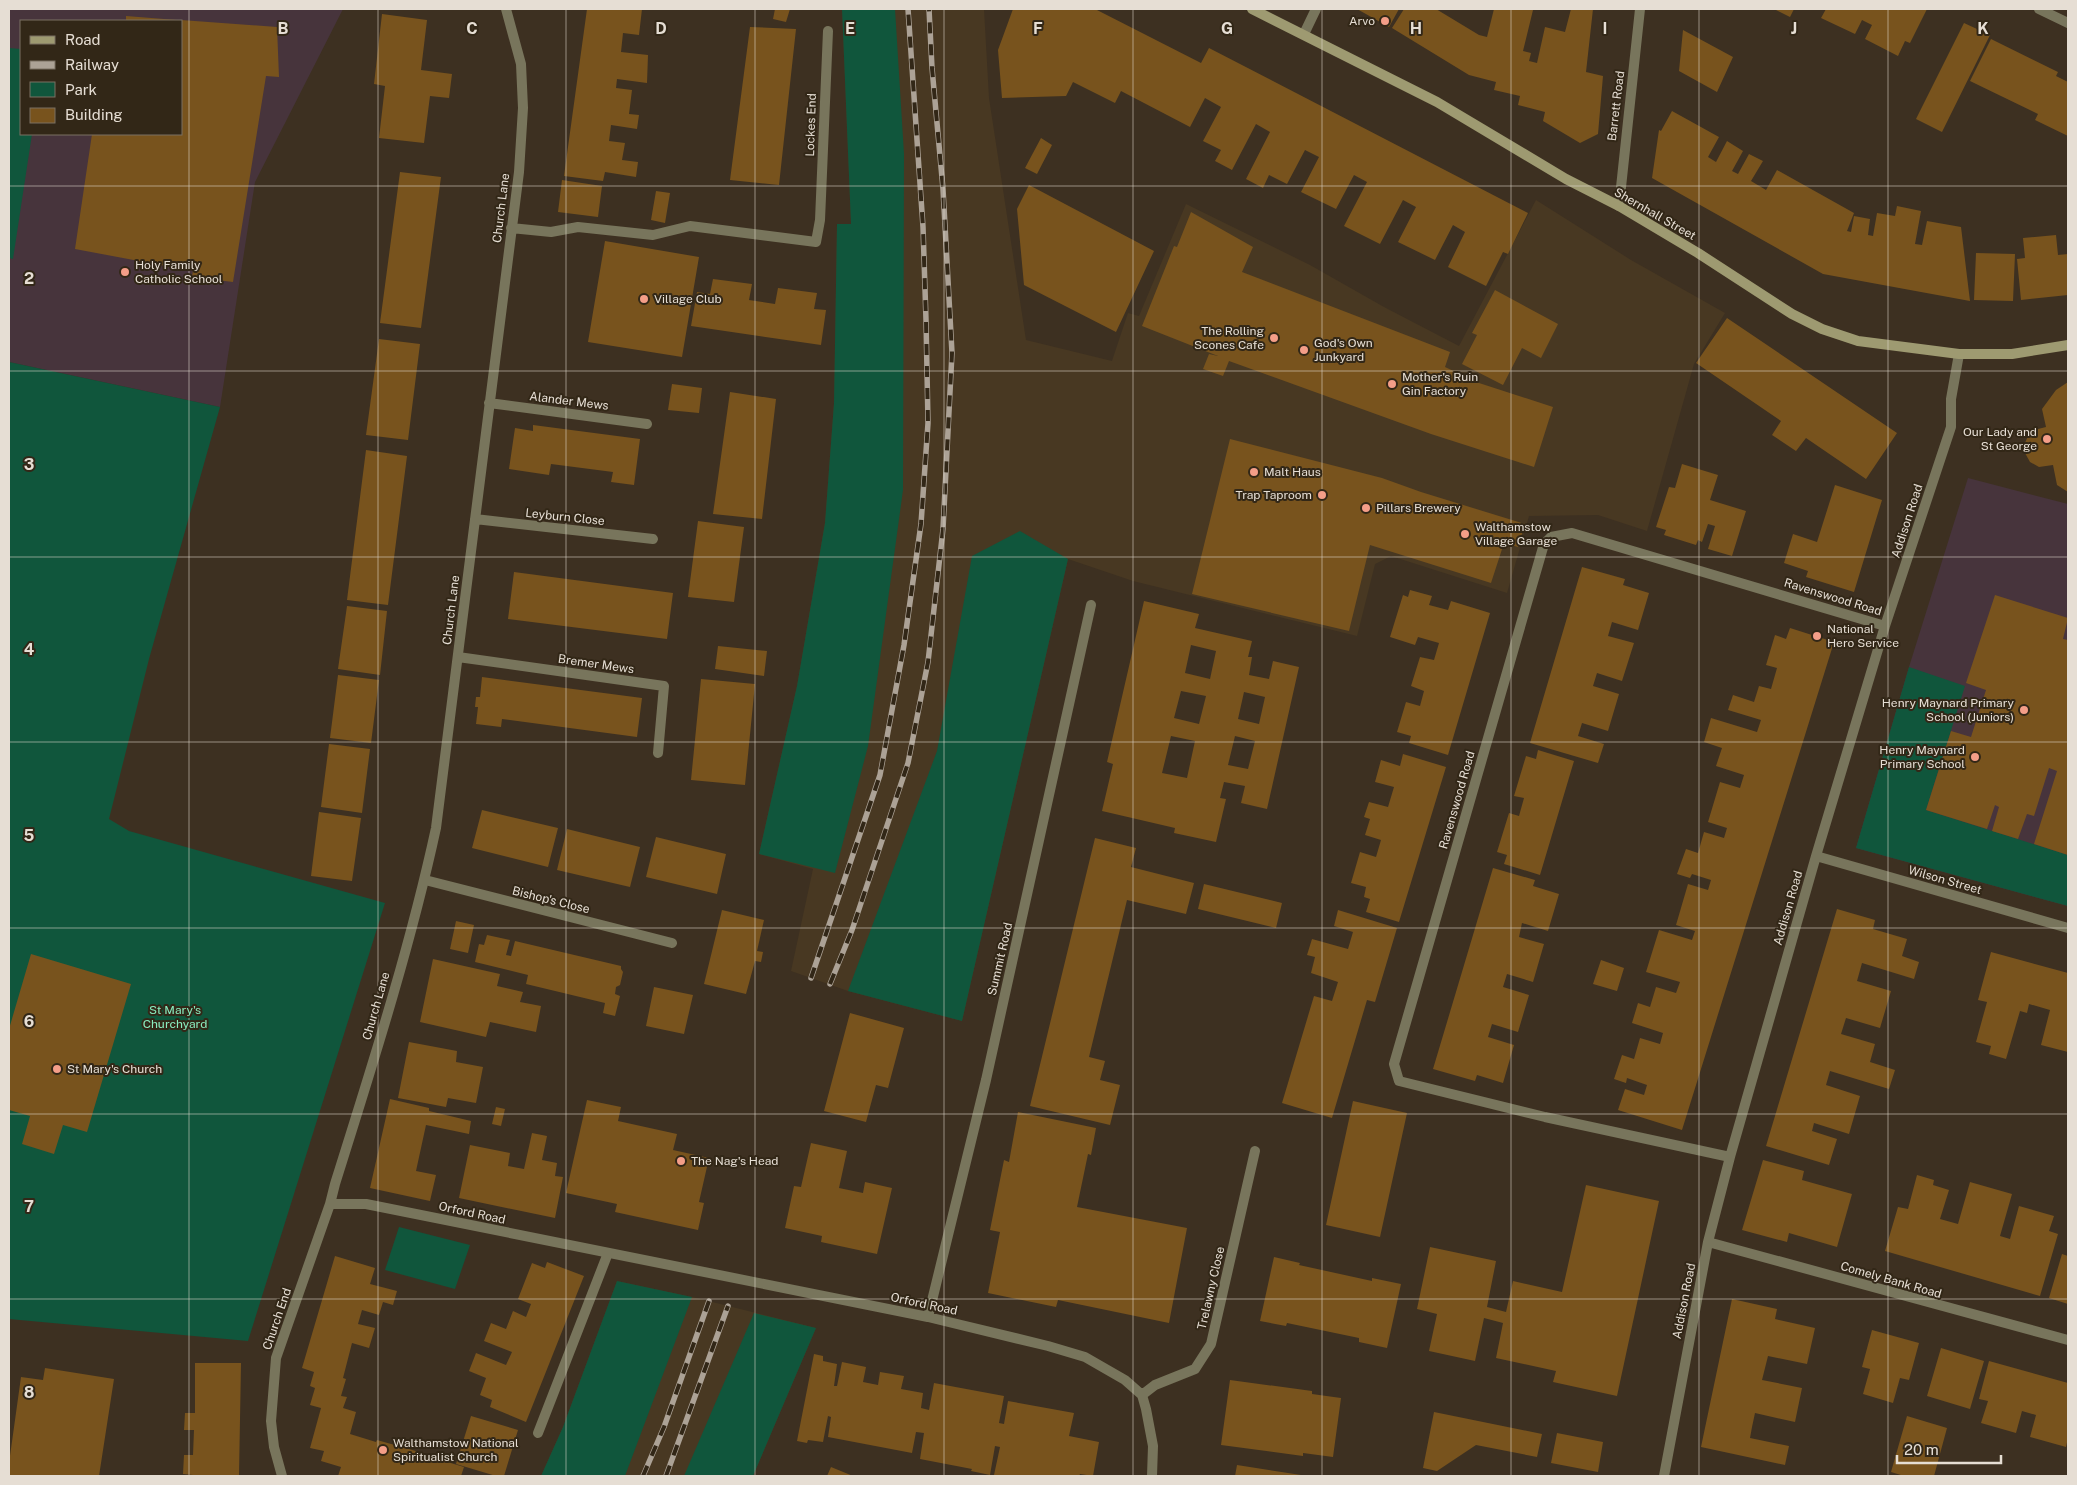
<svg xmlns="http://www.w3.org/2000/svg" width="2077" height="1485" font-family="'Public Sans',sans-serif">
<rect width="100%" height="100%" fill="#3d3021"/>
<!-- built -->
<path fill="#483822" d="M842 9H984L989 98 1026 340 1112 361 1128 313 1139 316 1186 204 1310 265 1384 307 1459 346 1536 200 1631 260 1725 313 1694 364 1647 531 1598 515 1529 516 1507 593 1391 556 1375 564 1357 636 1133 581 1068 559 962 1021 848 991 791 971 813 869 759 854 797 686 825 522 834 403 837 224H851Z
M617 1281 692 1297 816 1328 753 1476H541L563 1427Z"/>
<!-- education -->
<path fill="#47343c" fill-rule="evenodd" d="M9 9H343L255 182 220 407 9 362ZM21 21H181V134H21Z
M1968 478 2068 504V906L1856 848 1909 667Z"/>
<!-- green -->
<path fill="#10563c" d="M842 9H895L904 154 903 490 868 746 835 873 759 854 797 686 825 523 834 403 837 224H851Z
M9 48 21 49V134H32L13 259 9 258Z
M9 362 220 407 149 659 109 819 129 831 385 903 248 1341 9 1319Z
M1020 531 1068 559 962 1021 848 991 937 751 972 556Z
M1909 667 1965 686 1926 810 2068 855V906L1856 848Z
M399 1227 470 1245 455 1289 385 1270Z
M617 1281 692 1297 625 1476H541L563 1427Z
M754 1313 816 1328 753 1476H684Z"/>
<!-- building -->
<path fill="#78531d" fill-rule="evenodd" d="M587 9H642L639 35 623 33 621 52 648 55 647 83 617 79 616 88 632 90 629 114 639 115 637 129 611 125 609 141 625 143 622 160 638 162 636 177 605 172 603 181 564 176Z
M775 9H790L786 22 773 19Z
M1013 9H1095L1201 63 1209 48 1528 213 1508 254 1503 252 1486 286 1448 267 1465 232 1453 225 1435 260 1398 242 1416 207 1403 200 1380 244 1344 226 1367 182 1354 175 1336 209 1301 192 1319 157 1305 150 1287 184 1269 175 1263 188 1246 179 1270 132 1256 124 1232 170 1215 161 1221 150 1203 141 1221 107 1205 98 1190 127 1121 91 1115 103 1073 82 1066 96 1002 98 998 50Z
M1357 9H1399L1389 27Z
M1404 9H1436L1479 35 1487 37 1494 9 1533 10 1523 51 1531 53 1529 61 1537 63 1545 27 1565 32 1571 9H1593L1586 72 1603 76 1598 134 1580 143 1543 121 1545 112 1518 105 1520 96 1494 90 1496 82 1469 75 1392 28Z
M1774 9H1794L1790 17Z
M1826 9H1927L1910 43 1905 41 1898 56 1865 39 1872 25 1862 20 1855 34 1821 18Z
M382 14 427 20 421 70 452 74 449 98 430 96 424 143 379 138 385 86 374 84Z
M126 16 177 20V21H126Z
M181 20 277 27 279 77 266 76 233 282 192 277 194 264 172 261 171 267 75 249 92 134H181Z
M1964 23 1990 35 1942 132 1916 119Z
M750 27 796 29 779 185 730 180Z
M1683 30 1733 57 1717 92 1679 71Z
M1991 39 2058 72 2056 76 2068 82V136L2035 120 2038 114 1970 81Z
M1672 111 1719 137 1708 157 1716 162 1727 141 1743 151 1732 171 1738 174 1749 154 1763 161 1751 181 1766 190 1777 170 1854 213 1847 231 1851 232 1854 216 1870 219 1868 235 1873 236 1877 213 1895 216 1897 206 1921 211 1915 244 1922 245 1927 221 1961 227 1970 301 1823 274 1652 178 1659 130 1661 131Z
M1041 138 1052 145 1037 174 1025 168Z
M400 172 441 177 421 328 380 323Z
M562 180 602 186 598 217 558 212Z
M1029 185 1154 251 1116 332 1024 285 1017 209Z
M656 191 670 193 665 223 651 220Z
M1191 212 1253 247 1242 272 1450 352 1445 367 1479 383 1553 407 1534 467 1431 434 1229 361 1223 376 1203 369 1209 354 1218 356 1142 326 1174 246 1177 247Z
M2056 235 2058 255 2068 254V295L2021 300 2017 259 2025 258 2023 238Z
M605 241 699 257 682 357 588 342Z
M1976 253 2015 254 2013 301 1974 300Z
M713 279 752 284 749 300 775 304 778 288 817 293 814 309 826 310 821 345 691 326 697 292 710 294Z
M1495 290 1558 324 1541 358 1522 348 1503 385 1462 364 1477 335 1472 333Z
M1727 318 1897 433 1866 479 1806 438 1796 451 1772 435 1781 421 1696 363Z
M379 339 420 344 408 440 366 435Z
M2068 382V492L2057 485 2053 465 2039 467 2030 462 2025 453V443L2028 436 2034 430 2046 427 2042 409 2056 390Z
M672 384 702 388 699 413 668 410Z
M730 392 776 399 762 519 713 514Z
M533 425 640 439 634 485 611 482 613 472 551 464 549 475 509 469 515 428 533 431Z
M1230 439 1382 478 1421 492 1525 524 1518 547 1504 543 1491 583 1370 545 1349 631 1192 594Z
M366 450 407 456 388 605 347 600Z
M1682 464 1718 475 1710 500 1746 511 1732 556 1708 549 1715 526 1708 524 1702 542 1698 540 1696 545 1664 535 1666 530 1656 527 1669 487 1675 488Z
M1835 485 1882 500 1854 592 1806 577 1808 571 1784 563 1793 534 1817 542Z
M698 521 744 527 734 602 688 597Z
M1582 567 1625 579 1623 585 1649 593 1638 630 1612 622 1608 636 1634 643 1622 681 1597 673 1593 686 1619 694 1608 731 1582 723 1578 736 1604 744 1598 763 1530 743Z
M514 572 673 593 667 639 508 619Z
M1410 590 1432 596 1429 605 1448 610 1451 601 1490 613 1448 755 1409 743 1411 736 1397 732 1406 702 1420 706 1424 691 1411 686 1420 657 1434 660 1439 643 1418 637 1415 645 1390 637 1403 595 1408 597Z
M1995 595 2068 618 2063 639 2068 640V855L2034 844 2057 771 2049 768 2034 816 2027 814 2018 839 1992 831 1999 807 1995 805 1987 829 1926 810 1951 731 1971 737 1986 690 1966 683Z
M1144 601 1199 614 1195 628 1252 641 1248 657H1252L1249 675 1269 679 1273 661 1299 667 1267 809 1241 803 1245 786 1224 782 1220 798 1226 799 1216 842 1174 833 1175 828 1102 811 1113 764 1107 762ZM1191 645 1216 651 1210 679 1185 673ZM1181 691 1206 696 1199 724 1174 718ZM1244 692 1265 697 1259 724 1238 719ZM1171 736 1195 741 1187 778 1162 773ZM1235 736 1255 741 1248 769 1228 765Z
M347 606 387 611 380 675 338 669Z
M1790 628 1834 642 1682 1130 1618 1110 1625 1089 1644 1095 1647 1085 1627 1078 1626 1083 1614 1079 1622 1055 1634 1059 1640 1038 1660 1044 1663 1033 1632 1023 1638 1003 1650 1007 1656 987 1676 993 1680 982 1646 972 1659 930 1692 940 1695 931 1676 925 1688 884 1708 890 1711 880 1692 874 1690 878 1677 874 1686 849 1698 853 1704 832 1724 838 1727 828 1708 822 1720 782 1740 788 1744 775 1716 766 1722 748 1704 742 1711 718 1757 732 1761 720 1728 710 1733 695 1754 702 1759 686 1771 689 1777 668 1766 665 1775 635 1786 639Z
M718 646 767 651 764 676 715 669Z
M338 675 379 680 371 743 330 738Z
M482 677 642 698 637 737 502 719 501 727 476 724 478 707H475L476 697H480Z
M701 679 755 684 745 785 691 780Z
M329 744 370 749 362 813 321 807Z
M1538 750 1574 761 1540 875 1504 864 1507 855 1497 852 1509 813 1519 816 1524 798 1514 796 1526 756 1536 759Z
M1403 754 1446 767 1399 922 1366 912 1370 899 1364 897 1366 887 1351 883 1360 852 1376 857 1381 840 1365 835 1370 819 1364 817 1369 802 1388 807 1394 787 1375 782 1381 760 1400 766Z
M482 810 558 828 548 867 472 848Z
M319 812 361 818 352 881 311 876Z
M567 829 640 847 630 887 557 870Z
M656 837 726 854 717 894 646 877Z
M1095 838 1136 848 1131 867 1194 883 1186 914 1127 900 1089 1057 1105 1061 1100 1080 1120 1085 1110 1125 1030 1106Z
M1493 868 1535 880 1533 886 1559 894 1548 931 1522 923 1519 937 1544 944 1533 982 1507 974 1503 987 1529 995 1518 1032 1492 1024 1488 1037 1514 1045 1503 1083 1477 1075 1475 1081 1433 1069Z
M1204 884 1282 903 1276 928 1198 909Z
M1837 909 1875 920 1873 929 1907 939 1902 956 1919 962 1914 979 1862 963 1857 981 1891 991 1880 1028 1846 1018 1841 1034 1875 1044 1870 1062 1895 1070 1889 1089 1830 1071 1826 1085 1860 1096 1849 1134 1814 1123 1812 1131 1837 1139 1829 1165 1766 1146Z
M722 910 764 920 757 951 763 952 761 962 755 961 746 994 704 984Z
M1338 910 1397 928 1375 1002 1367 1000 1332 1118 1282 1103 1314 996 1332 1001 1338 982 1311 973 1315 957 1307 955 1312 939 1348 949 1353 932 1334 926Z
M456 921 474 925 468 953 450 949Z
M487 935 510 940 506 955 511 956 515 941 621 966V969L623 972 620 985 616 987 615 994 620 996 615 1016 603 1013 605 1003 526 984 528 975 475 962 479 944 484 945Z
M1991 952 2068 973V1052L2041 1045 2050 1010 2029 1004 2027 1013 2020 1011 2006 1059 1989 1054 1991 1046 1976 1042 1987 1002 1978 1000Z
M31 954 131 984 87 1132 63 1125 54 1154 22 1144 30 1116 9 1110V1029Z
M433 959 500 974 497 986 523 992 520 1002 541 1006 536 1032 490 1022 486 1037 420 1022Z
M1601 960 1624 968 1617 991 1593 984Z
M654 987 693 995 684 1034 646 1026Z
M850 1013 904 1028 888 1088 876 1085 866 1122 824 1111Z
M409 1042 457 1051 456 1062 483 1067 476 1103 448 1098 446 1107 398 1098Z
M390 1099 429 1108V1111L471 1121 469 1134 426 1125 416 1171 436 1175 430 1201 370 1188Z
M587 1100 621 1107 618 1121 677 1134 673 1150 709 1158 699 1202 704 1203 698 1230 615 1212 617 1204 566 1193Z
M1353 1101 1407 1113 1380 1237 1326 1225Z
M496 1107 505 1109 501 1126 492 1124Z
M1018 1112 1096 1128 1091 1155 1088 1154 1077 1207 1187 1228 1169 1323 1058 1300 1056 1307 988 1293 1000 1232 990 1230 1004 1160 1009 1162Z
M532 1133 547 1136 542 1160 557 1163 555 1176 563 1177 555 1218 459 1198 470 1145 510 1153 508 1166 524 1169Z
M811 1143 847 1151 839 1188 863 1193 865 1182 892 1188 877 1254 821 1242 822 1236 785 1228 794 1186 801 1187Z
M1763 1160 1804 1171 1802 1180 1852 1194 1837 1247 1789 1233 1787 1242 1742 1230Z
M1917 1175 1934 1180 1933 1185 1949 1190 1940 1219 1958 1224 1970 1182 2012 1194 2000 1236 2010 1239 2019 1206 2054 1216 2049 1231 2058 1234 2040 1296 1885 1251 1898 1207 1908 1209Z
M1586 1185 1659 1201 1617 1396 1553 1382 1556 1371 1496 1358 1503 1323 1484 1318 1475 1361 1429 1351 1437 1314 1417 1309 1430 1247 1496 1261 1487 1307 1506 1312 1513 1281 1562 1292Z
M2062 1254 2068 1256V1304L2049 1298Z
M335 1256 375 1268 370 1284 397 1291 393 1305 383 1302 379 1315 362 1310 358 1324 375 1328 369 1348 352 1343 343 1378 346 1379 341 1396 347 1397 343 1408 356 1412 350 1434 376 1442 377 1440 444 1459V1461L464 1467 461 1476H338L341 1467 321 1461 324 1451 310 1448 321 1408 310 1405 315 1388 310 1386 314 1372 302 1368Z
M1274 1257 1300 1263 1299 1265 1372 1281V1278L1401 1284 1387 1348 1359 1342V1338L1287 1323 1286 1326 1260 1321Z
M547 1262 584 1276 526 1422 490 1407 492 1400 480 1395 486 1378 469 1371 476 1353 506 1365 512 1352 484 1341 491 1323 506 1329 513 1311 526 1317 531 1304 518 1299 532 1263 545 1268Z
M1732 1299 1777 1309 1775 1319 1815 1328 1807 1364 1768 1356 1762 1380 1802 1388 1795 1422 1755 1413 1752 1427 1750 1438 1789 1446 1785 1465 1701 1447Z
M1872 1330 1919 1343 1909 1380 1900 1378 1893 1403 1863 1394 1870 1369 1862 1367Z
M1941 1348 1984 1361 1970 1409 1927 1396Z
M814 1354 823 1356V1361L837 1364 834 1386H837L842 1362 866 1367 863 1382 878 1385 880 1372 904 1376 901 1389 923 1393 921 1408 929 1410 934 1383 1004 1396 999 1423 1004 1424 1008 1401 1074 1413 1069 1436 1099 1442 1093 1476 1080 1474 1079 1476 994 1475 1000 1447 995 1446 990 1475 971 1471 972 1469 920 1459 924 1433 916 1432 912 1453 828 1437 831 1417 828 1416 823 1442 808 1440 807 1443 797 1441Z
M1989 1361 2068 1383V1438L2066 1447 2030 1437 2036 1415 2022 1411 2016 1433 1981 1423 1988 1401 1979 1399Z
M195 1363H241L239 1476H193V1475L183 1474 184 1455H193L194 1430H184L185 1413H195Z
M45 1368 114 1379 99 1476H9V1463L21 1377 43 1380Z
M1230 1380 1312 1391V1394L1341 1398 1333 1457 1303 1453V1456L1221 1445Z
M1434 1412 1542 1434 1537 1457 1476 1445 1437 1471 1423 1468Z
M471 1416 518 1430 504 1476H496L456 1464Z
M1907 1416 1947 1428 1934 1476H1904L1891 1472Z
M1557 1433 1603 1442 1598 1472 1551 1463Z
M1237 1465 1301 1475 1300 1476H1235Z
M831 1467 853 1476H827Z"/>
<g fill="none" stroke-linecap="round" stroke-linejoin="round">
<!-- street -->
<path stroke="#78755c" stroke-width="10" d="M2039 9 2068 23
M1304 34 1316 9
M1619 206 1640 9
M511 228 551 232 578 227 653 235 690 226 816 242 820 220 828 31
M489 403 647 424
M475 519 653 539
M458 657 664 686 658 753
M1816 856 2068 928
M425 880 672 943
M1730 1157 1545 1117 1399 1081 1394 1064 1544 544 1551 537 1572 533 1885 626
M330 1204H366L928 1317 1048 1346 1085 1357 1125 1380 1142 1395 1146 1409 1153 1446 1152 1476
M1708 1242 2068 1340
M928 1317 986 1080 1091 605
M1142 1395 1155 1385 1195 1369 1211 1344 1255 1151
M538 1433 608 1253
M282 1476 274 1447 271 1421 276 1358 330 1204 335 1184C372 1066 410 948 436 828L519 172 523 108 521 64 506 9
M1664 1476 1708 1242 1730 1157 1816 856 1885 626 1951 427V399L1959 354"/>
<!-- secondary -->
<path stroke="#9e9a71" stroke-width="10" d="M1252 9 1437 102 1566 179 1619 206 1698 253 1792 314 1822 329 1858 341 1959 354H2012L2068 345"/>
<defs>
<path id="rail" d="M811 978 880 775 904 645 921 524 928 423 926 320 923 227 908 9
M830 984 852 930 908 763 928 662 943 529 952 353 943 189 932 68 929 9
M643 1476 664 1427 709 1301
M666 1476 728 1306"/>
</defs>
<!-- rail casing -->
<use href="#rail" stroke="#aca296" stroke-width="5.5"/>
<!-- rail -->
<use href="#rail" stroke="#322717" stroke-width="4" stroke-dasharray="11" stroke-linecap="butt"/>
</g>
<!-- grid -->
<path fill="none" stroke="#e6ded4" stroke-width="1" stroke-opacity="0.55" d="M189 9V1476M378 9V1476M566 9V1476M755 9V1476M944 9V1476M1133 9V1476M1322 9V1476M1511 9V1476M1699 9V1476M1888 9V1476M9 186H2068M9 371H2068M9 557H2068M9 742H2068M9 928H2068M9 1114H2068M9 1299H2068"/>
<!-- markers -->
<g fill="#f49e88" stroke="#322717" stroke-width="2">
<circle cx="1385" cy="21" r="5"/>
<circle cx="125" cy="272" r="5"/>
<circle cx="644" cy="299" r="5"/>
<circle cx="1274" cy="338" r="5"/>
<circle cx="1304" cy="350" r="5"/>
<circle cx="1392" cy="384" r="5"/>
<circle cx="2047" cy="439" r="5"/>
<circle cx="1254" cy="472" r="5"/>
<circle cx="1322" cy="495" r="5"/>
<circle cx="1366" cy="508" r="5"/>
<circle cx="1465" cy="534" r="5"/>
<circle cx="1817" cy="636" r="5"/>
<circle cx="2024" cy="710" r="5"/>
<circle cx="1975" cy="757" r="5"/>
<circle cx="57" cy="1069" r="5"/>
<circle cx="681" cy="1161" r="5"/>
<circle cx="383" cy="1450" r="5"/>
</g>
<g text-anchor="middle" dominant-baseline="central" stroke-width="4" stroke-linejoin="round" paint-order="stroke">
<!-- poi labels -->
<g font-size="12" fill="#e6ded4" stroke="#322717" text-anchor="start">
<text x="1375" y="21" text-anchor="end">Arvo</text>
<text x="135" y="265">Holy Family<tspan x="135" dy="14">Catholic School</tspan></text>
<text x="654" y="299">Village Club</text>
<text x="1264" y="331" text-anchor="end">The Rolling<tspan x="1264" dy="14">Scones Cafe</tspan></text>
<text x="1314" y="343">God's Own<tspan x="1314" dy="14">Junkyard</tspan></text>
<text x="1402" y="377">Mother's Ruin<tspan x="1402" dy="14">Gin Factory</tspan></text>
<text x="2037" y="432" text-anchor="end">Our Lady and<tspan x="2037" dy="14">St George</tspan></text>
<text x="1264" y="472">Malt Haus</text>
<text x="1312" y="495" text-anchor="end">Trap Taproom</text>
<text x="1376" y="508">Pillars Brewery</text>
<text x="1475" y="527">Walthamstow<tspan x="1475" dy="14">Village Garage</tspan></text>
<text x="1827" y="629">National<tspan x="1827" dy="14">Hero Service</tspan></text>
<text x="2014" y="703" text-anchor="end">Henry Maynard Primary<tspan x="2014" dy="14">School (Juniors)</tspan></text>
<text x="1965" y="750" text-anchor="end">Henry Maynard<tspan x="1965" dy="14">Primary School</tspan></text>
<text x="67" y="1069">St Mary's Church</text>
<text x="691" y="1161">The Nag's Head</text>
<text x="393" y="1443">Walthamstow National<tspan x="393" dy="14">Spiritualist Church</tspan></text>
</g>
<!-- street labels -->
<g font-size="12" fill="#e6ded4" stroke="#322717">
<text transform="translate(1616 106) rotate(-83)">Barrett Road</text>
<text transform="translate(811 125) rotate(-88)">Lockes End</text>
<text transform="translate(501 208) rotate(-83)">Church Lane</text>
<text transform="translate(1655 214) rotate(30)">Shernhall Street</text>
<text transform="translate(569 401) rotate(7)">Alander Mews</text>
<text transform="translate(565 517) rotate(6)">Leyburn Close</text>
<text transform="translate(1907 521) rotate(-72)">Addison Road</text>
<text transform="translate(1833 597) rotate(17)">Ravenswood Road</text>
<text transform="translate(451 610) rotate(-83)">Church Lane</text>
<text transform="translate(596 664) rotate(8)">Bremer Mews</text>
<text transform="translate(1457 800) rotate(-74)">Ravenswood Road</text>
<text transform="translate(1945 880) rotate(16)">Wilson Street</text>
<text transform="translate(551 900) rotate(14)">Bishop's Close</text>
<text transform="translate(1788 908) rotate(-74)">Addison Road</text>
<text transform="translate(1000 959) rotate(-77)">Summit Road</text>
<text transform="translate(376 1006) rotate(-74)">Church Lane</text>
<text transform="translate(472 1213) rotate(12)">Orford Road</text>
<text transform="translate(1891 1280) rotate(16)">Comely Bank Road</text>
<text transform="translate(1211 1288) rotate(-77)">Trelawny Close</text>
<text transform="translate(1684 1301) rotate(-79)">Addison Road</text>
<text transform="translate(924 1304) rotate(12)">Orford Road</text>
<text transform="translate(277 1319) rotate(-71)">Church End</text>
</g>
<!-- park labels -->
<g font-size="12" fill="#89edc0" stroke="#322717">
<text x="175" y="1010">St Mary's<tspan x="175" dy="14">Churchyard</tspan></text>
</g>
</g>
<g font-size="16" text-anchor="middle" font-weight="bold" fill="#e6ded4" stroke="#322717" stroke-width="4" stroke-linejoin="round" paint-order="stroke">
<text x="283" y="34">B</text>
<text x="472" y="34">C</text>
<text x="661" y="34">D</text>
<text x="850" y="34">E</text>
<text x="1038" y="34">F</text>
<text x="1227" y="34">G</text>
<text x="1416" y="34">H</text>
<text x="1605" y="34">I</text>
<text x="1794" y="34">J</text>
<text x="1983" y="34">K</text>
<text x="29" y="284">2</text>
<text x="29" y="470">3</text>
<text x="29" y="655">4</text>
<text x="29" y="841">5</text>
<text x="29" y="1027">6</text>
<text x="29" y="1212">7</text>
<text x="29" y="1398">8</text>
</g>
<!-- border -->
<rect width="2077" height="1485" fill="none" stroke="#e6ded4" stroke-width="20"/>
<!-- legend -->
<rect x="20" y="20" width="162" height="115" fill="#322717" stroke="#7a7063"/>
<rect x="30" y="36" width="25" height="8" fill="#9e9a71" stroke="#7a7063"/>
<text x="65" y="45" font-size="15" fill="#e6ded4">Road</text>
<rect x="30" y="61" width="25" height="8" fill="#aca296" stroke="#7a7063"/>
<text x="65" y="70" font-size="15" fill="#e6ded4">Railway</text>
<rect x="30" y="82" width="25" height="15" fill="#10563c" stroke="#7a7063"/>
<text x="65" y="95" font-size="15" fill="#e6ded4">Park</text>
<rect x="30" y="108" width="25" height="15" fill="#78531d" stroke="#7a7063"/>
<text x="65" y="120" font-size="15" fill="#e6ded4">Building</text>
<!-- scale -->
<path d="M1897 1455v8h104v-8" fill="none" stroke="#e6ded4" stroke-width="2.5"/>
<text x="1904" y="1455" font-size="15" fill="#e6ded4" stroke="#322717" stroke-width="4" paint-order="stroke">20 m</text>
</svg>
